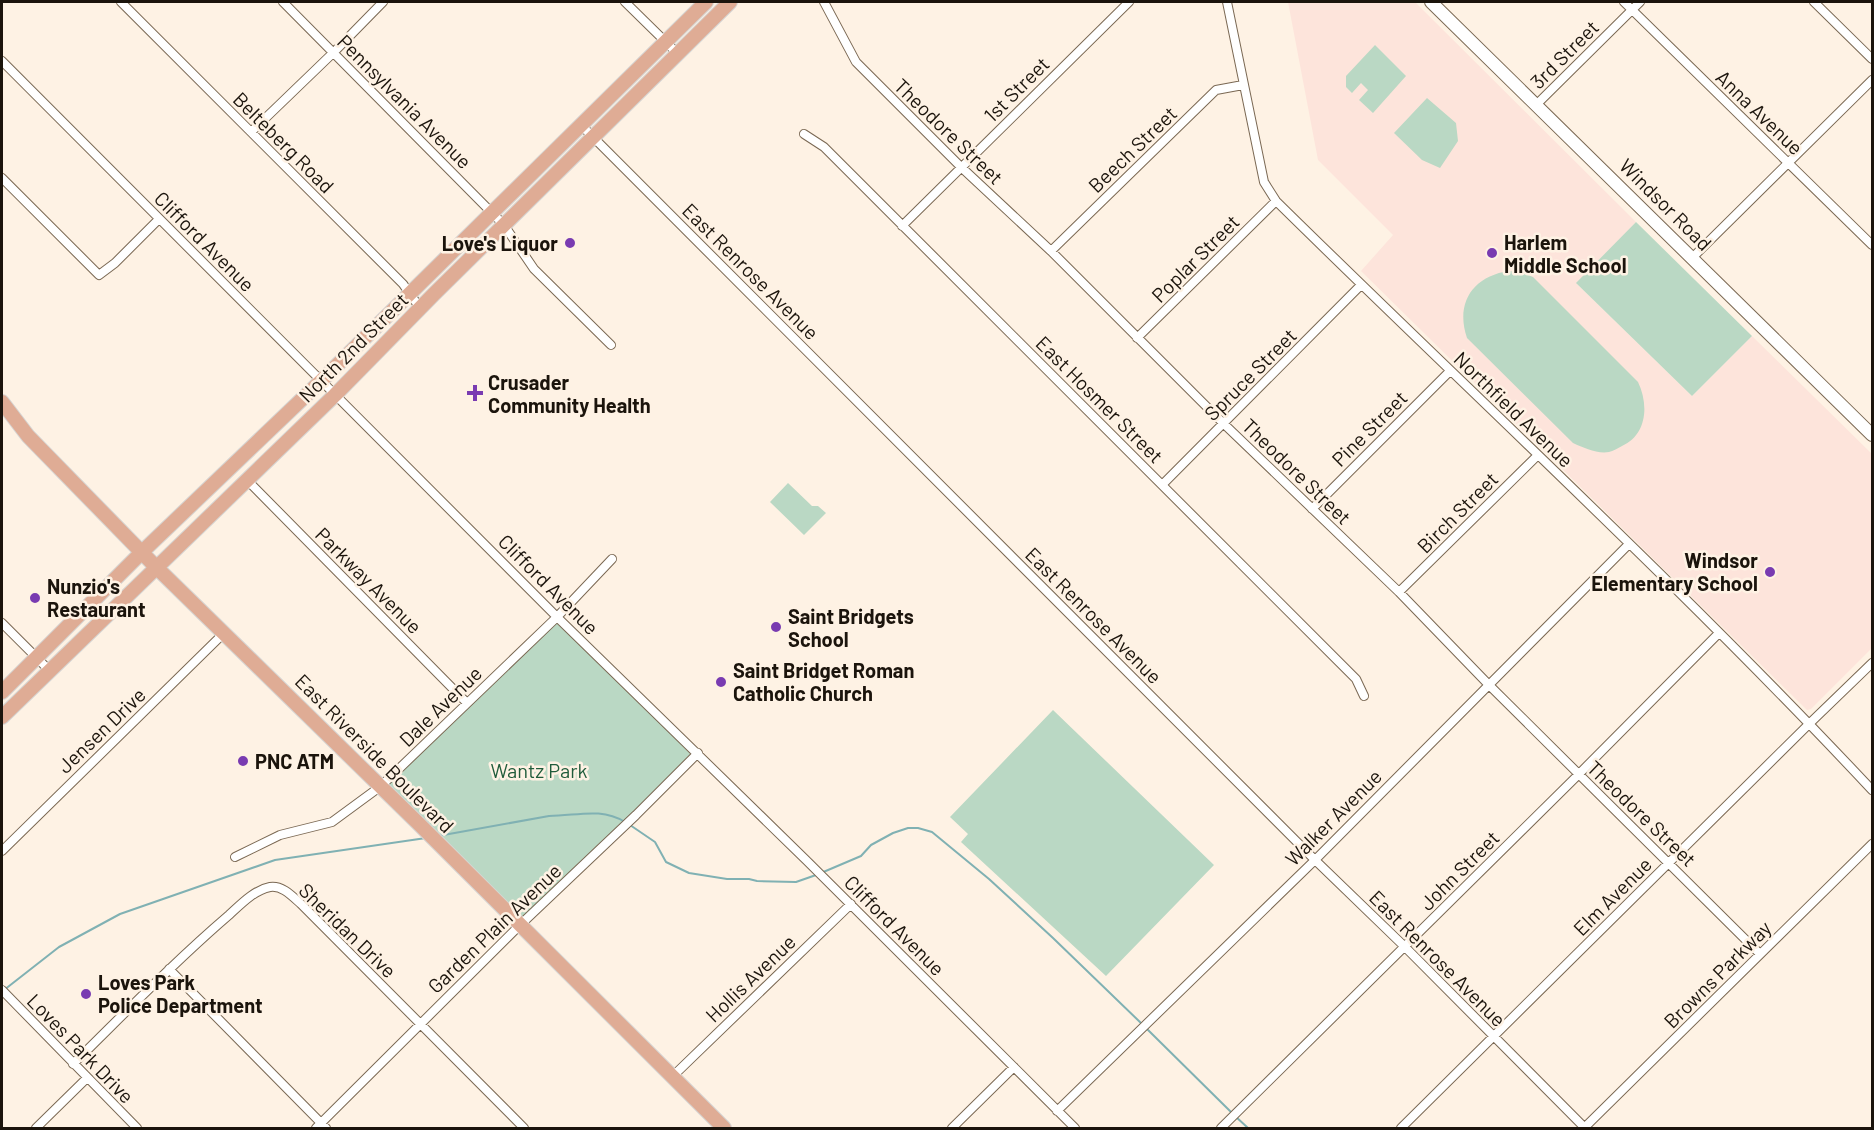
<svg xmlns="http://www.w3.org/2000/svg" width="1874" height="1130" font-family="Barlow,sans-serif">
<rect width="100%" height="100%" fill="#fef2e4"/>
<!-- education -->
<path fill="#fde4db" d="M1288 2H1415L1636 222 1577 284 1692 396 1752 336 1872 454V648L1811 709 1807 710 1361 271 1393 235 1318 160Z"/>
<!-- green -->
<path fill="#bad8c4" d="M1375 45 1406 76 1373 113 1359 100 1368 90 1361 83 1352 93 1346 87V76Z
M1427 98 1456 123 1458 141 1440 168 1422 160 1394 133Z
M1636 222 1752 336 1692 396 1576 283Z
M1509 271 1521 272 1533 277 1638 382C1649 405 1647 435 1622 446 1618 448 1613 451 1609 452 1597 454 1584 448 1573 443L1467 338C1455 303 1473 276 1509 271Z
M788 483 812 506H818L826 513 804 535 770 502Z
M557 617 698 753 519 926 381 786Z
M1053 710 1214 865 1106 976 961 842 968 834 950 817Z"/>
<g fill="none" stroke-linecap="round" stroke-linejoin="round">
<!-- stream -->
<path stroke="#80b1b3" stroke-width="2" d="M630 825 655 842 666 862 689 873 727 879H749L757 881 796 882 816 875
M438 836 549 816C577 816 600 807 625 822
M821 873 861 856 871 845 893 833 908 828H918L932 832 989 879 1053 938 1142 1024
M4 990 59 947 120 914 275 860 426 838
M1146 1028 1231 1112
M1235 1116 1248 1128"/>
<defs>
<path id="street" d="M121 2 403 284 420 308
M283 2 504 225 534 269 611 345
M625 2 677 53
M824 2 856 62 961 167 1051 251 1224 424 1399 592 1489 685 1760 954
M1227 2 1264 182 1276 201C1475 397 1681 586 1872 790
M1624 2 1872 245
M1814 2 1872 59
M2 61 557 617 806 860 1075 1128
M1536 105 1640 2
M581 125 1315 860 1405 947 1585 1128
M251 132 334 52 383 2
M804 134 824 147 1356 679 1364 696
M2 178 99 275 115 263 159 219
M902 226 1129 2
M1051 251 1216 90 1243 85
M1692 258 1872 80
M1137 338 1276 201
M247 480 467 703
M1162 485 1361 285
M1312 509 1450 371
M1399 592 1538 455
M2 623 49 670
M2 851 224 633
M235 857 280 835 332 822 381 786 557 617 612 559
M169 969 326 1128
M2 990 137 1128
M73 1064C124 1014 174 962 229 915 240 905 254 890 270 887 282 885 292 896 301 904L524 1128
M673 1076 851 904
M1057 1111 1315 860 1629 544
M36 1128 87 1078
M316 1128 519 926 636 815 698 753
M952 1128 1014 1067
M1221 1128 1575 778 1719 633
M1401 1128 1810 723 1872 663
M1584 1128 1872 844"/>
<path id="secondary" d="M1431 2 1872 435"/>
<path id="primary" d="M2 402 28 436 157 568 420 825 724 1128
M2 692 142 552 321 381 706 2
M2 717 335 395 434 294 730 2"/>
</defs>
<!-- street casing -->
<use href="#street" stroke="#7a6853" stroke-width="10"/>
<!-- secondary casing -->
<use href="#secondary" stroke="#7a6853" stroke-width="14"/>
<!-- primary casing -->
<use href="#primary" stroke="#d6d5d3" stroke-width="16"/>
<!-- street -->
<use href="#street" stroke="#fff" stroke-width="8"/>
<!-- secondary -->
<use href="#secondary" stroke="#fff" stroke-width="12"/>
<!-- primary -->
<use href="#primary" stroke="#dfac95" stroke-width="14"/>
</g>
<!-- markers -->
<g fill="#793bb1" stroke="#fef2e4" stroke-width="2">
<circle cx="570" cy="243" r="6"/>
<circle cx="1492" cy="253" r="6"/>
<path d="M472 384h6v6h6v6h-6v6h-6v-6h-6v-6h6z"/>
<circle cx="1770" cy="572" r="6"/>
<circle cx="35" cy="598" r="6"/>
<circle cx="776" cy="627" r="6"/>
<circle cx="721" cy="682" r="6"/>
<circle cx="243" cy="761" r="6"/>
<circle cx="86" cy="994" r="6"/>
</g>
<g text-anchor="middle" dominant-baseline="central" stroke-width="5" stroke-linejoin="round" paint-order="stroke">
<!-- street labels -->
<g font-size="20" fill="#1b140c" stroke="#fef2e4">
<text transform="translate(1564 54) rotate(-45)">3rd Street</text>
<text transform="translate(1016 89) rotate(-45)">1st Street</text>
<text transform="translate(405 101) rotate(45)">Pennsylvania Avenue</text>
<text transform="translate(1760 112) rotate(44)">Anna Avenue</text>
<text transform="translate(949 131) rotate(44)">Theodore Street</text>
<text transform="translate(284 142) rotate(45)">Belteberg Road</text>
<text transform="translate(1132 149) rotate(-44)">Beech Street</text>
<text transform="translate(1666 204) rotate(45)">Windsor Road</text>
<text transform="translate(205 241) rotate(45)">Clifford Avenue</text>
<text transform="translate(1195 258) rotate(-45)">Poplar Street</text>
<text transform="translate(751 271) rotate(45)">East Renrose Avenue</text>
<text transform="translate(353 347) rotate(-45)">North 2nd Street</text>
<text transform="translate(1250 374) rotate(-45)">Spruce Street</text>
<text transform="translate(1100 399) rotate(45)">East Hosmer Street</text>
<text transform="translate(1514 409) rotate(44)">Northfield Avenue</text>
<text transform="translate(1369 428) rotate(-45)">Pine Street</text>
<text transform="translate(1297 471) rotate(44)">Theodore Street</text>
<text transform="translate(1457 512) rotate(-45)">Birch Street</text>
<text transform="translate(369 580) rotate(45)">Parkway Avenue</text>
<text transform="translate(549 584) rotate(45)">Clifford Avenue</text>
<text transform="translate(1094 615) rotate(45)">East Renrose Avenue</text>
<text transform="translate(440 706) rotate(-44)">Dale Avenue</text>
<text transform="translate(101 730) rotate(-44)">Jensen Drive</text>
<text transform="translate(375 753) rotate(45)">East Riverside Boulevard</text>
<text transform="translate(1642 813) rotate(44)">Theodore Street</text>
<text transform="translate(1333 817) rotate(-45)">Walker Avenue</text>
<text transform="translate(1459 870) rotate(-45)">John Street</text>
<text transform="translate(1612 896) rotate(-45)">Elm Avenue</text>
<text transform="translate(895 925) rotate(45)">Clifford Avenue</text>
<text transform="translate(494 928) rotate(-44)">Garden Plain Avenue</text>
<text transform="translate(348 930) rotate(44)">Sheridan Drive</text>
<text transform="translate(1438 958) rotate(45)">East Renrose Avenue</text>
<text transform="translate(1717 974) rotate(-45)">Browns Parkway</text>
<text transform="translate(750 978) rotate(-44)">Hollis Avenue</text>
<text transform="translate(81 1048) rotate(46)">Loves Park Drive</text>
</g>
<!-- poi labels -->
<g font-size="20" font-weight="bold" fill="#1b140c" stroke="#fef2e4" text-anchor="start">
<text x="1504" y="242">Harlem<tspan x="1504" dy="23">Middle School</tspan></text>
<text x="558" y="243" text-anchor="end">Love's Liquor</text>
<text x="488" y="382">Crusader<tspan x="488" dy="23">Community Health</tspan></text>
<text x="1758" y="560" text-anchor="end">Windsor<tspan x="1758" dy="23">Elementary School</tspan></text>
<text x="47" y="586">Nunzio's<tspan x="47" dy="23">Restaurant</tspan></text>
<text x="788" y="616">Saint Bridgets<tspan x="788" dy="23">School</tspan></text>
<text x="733" y="670">Saint Bridget Roman<tspan x="733" dy="23">Catholic Church</tspan></text>
<text x="255" y="761">PNC ATM</text>
<text x="98" y="982">Loves Park<tspan x="98" dy="23">Police Department</tspan></text>
</g>
<!-- park labels -->
<g font-size="20" fill="#205c3b" stroke="#fef2e4">
<text x="539" y="770">Wantz Park</text>
</g>
</g>
<!-- border -->
<rect width="1874" height="1130" fill="none" stroke="#1b140c" stroke-width="6"/>
</svg>
